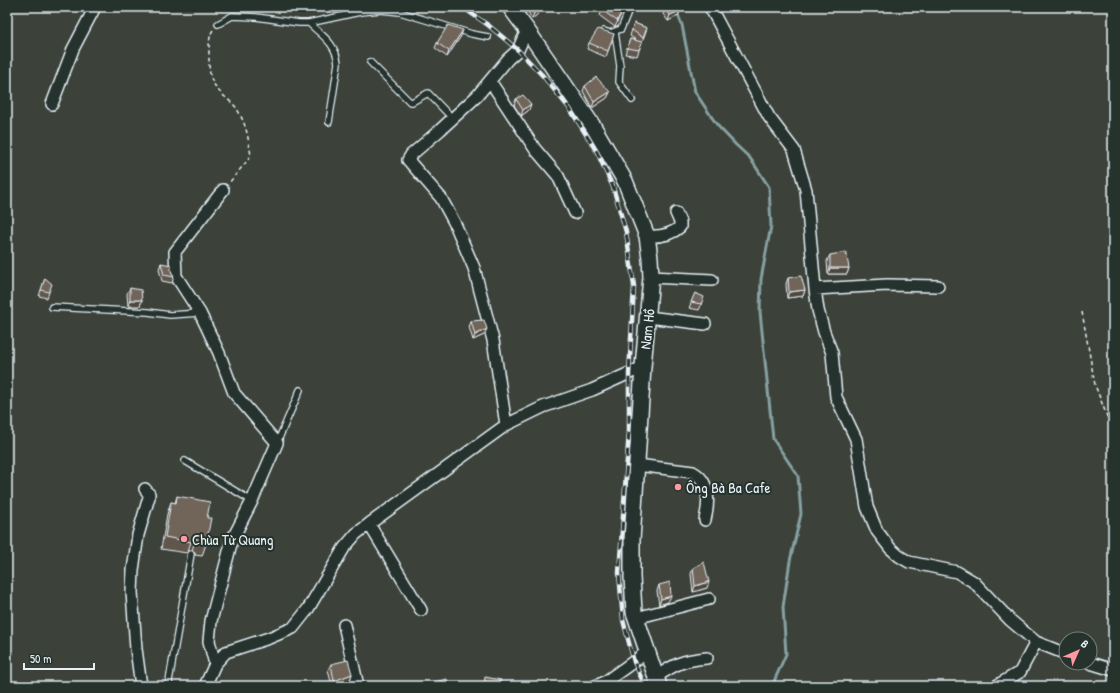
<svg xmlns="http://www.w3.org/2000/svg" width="1120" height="693" font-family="'Patrick Hand',sans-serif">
<rect width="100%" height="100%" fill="#3c423a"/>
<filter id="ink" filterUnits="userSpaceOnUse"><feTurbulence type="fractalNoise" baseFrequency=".025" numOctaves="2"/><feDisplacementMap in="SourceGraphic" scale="8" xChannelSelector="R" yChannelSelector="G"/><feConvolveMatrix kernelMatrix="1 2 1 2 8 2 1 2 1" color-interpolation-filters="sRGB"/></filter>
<g filter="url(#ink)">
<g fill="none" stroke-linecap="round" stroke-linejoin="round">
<!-- stream -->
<path stroke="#87a1a3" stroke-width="3" d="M675 7 682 25 695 92 717 125 736 145 750 158 769 187 771 226 761 279 760 312 773 439 798 476 801 514 790 561 783 607 786 654 772 686"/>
<defs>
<path id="lane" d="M309 23C322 36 336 43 338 63L329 122
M218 24 232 16 256 17 299 23H309L360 12 381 10 400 12 472 34 488 37
M604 31 610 33 621 29 630 7
M615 32 620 66 619 82 632 100
M370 62 410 102H412L428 93 453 119
M52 307 148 312 170 315 200 313
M277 443 300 390
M185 461 252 501
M170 686 169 681 191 554"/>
<path id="street" d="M710 7 769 117 794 150 806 190 815 289 818 310 824 332 832 353 836 397 856 439 867 507 877 531 890 548 899 556 909 562 957 572 974 582 1010 620 1036 642 1066 654
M490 81 535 149 558 176 575 213
M52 104 73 49 95 7
M647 236C659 237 671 235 680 227V222L676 213
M651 277 712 280
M815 289 887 285 938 286
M648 317 705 324
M506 425 493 340 474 268 455 224 441 198 408 160 411 155 440 130 477 96 508 59 518 50 527 30
M637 465 693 472C711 482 709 503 705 520
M369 524 421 610
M636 618 709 599
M344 625 358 686
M1090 663 1113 670
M215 664 209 641 211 621 232 540 252 501 277 443 234 393 219 353 200 313 176 276 175 252 223 190
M656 677C675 664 683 660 707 658
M141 686 136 649 132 592 133 570 138 535 149 497V494L145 489
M205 686 215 664 226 652 269 638 293 628 308 609 344 548 356 534 369 524 506 425 543 407 592 390 643 367
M595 686 605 682 647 652
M996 686 1020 672 1036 642"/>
<path id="secondary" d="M510 7 527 30 593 126 625 181 647 236 650 258 651 277 643 367 632 540V577L634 612 659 686"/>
</defs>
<!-- lane casing -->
<use href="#lane" stroke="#e8f1f8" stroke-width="8"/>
<!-- street casing -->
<use href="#street" stroke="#e8f1f8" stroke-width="14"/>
<!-- secondary casing -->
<use href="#secondary" stroke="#e8f1f8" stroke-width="18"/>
<!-- path -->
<path stroke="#e8f1f8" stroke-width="1.5" stroke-dasharray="4 3" stroke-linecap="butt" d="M213 30C209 35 209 45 209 51 209 71 208 82 224 96 228 100 234 104 237 109 247 126 248 137 251 156L229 183
M1082 312 1095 385 1113 432"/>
<!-- lane -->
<use href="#lane" stroke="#26332d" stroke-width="5.5"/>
<!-- street -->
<use href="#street" stroke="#26332d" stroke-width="11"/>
<!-- secondary -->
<use href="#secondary" stroke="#26332d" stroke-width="15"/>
<defs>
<path id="rail" d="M462 7 488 25 518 50 543 76 570 109 597 152 613 187 626 232 634 286 629 374V431L619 573 623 620 634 662 645 686"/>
</defs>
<!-- rail casing -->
<use href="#rail" stroke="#e8f1f8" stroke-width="4.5"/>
<!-- rail -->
<use href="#rail" stroke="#26332d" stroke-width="3" stroke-dasharray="9" stroke-linecap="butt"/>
</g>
<!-- wall -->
<path fill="#60574d" stroke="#e8f1f8" d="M525 7H542L539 13 532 19Z
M665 8 680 11 678 16 668 21 663 14Z
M602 10 622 12 615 27 600 16Z
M634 23 647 28 637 56 625 54 630 39 636 40 630 36Z
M614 34 606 57 587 49 589 43Z
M461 36 447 57 435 48 437 43Z
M585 86 610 92 607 98 592 108 583 91Z
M516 99 529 110 521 116 514 105Z
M830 255 849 268 847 274H828L827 261Z
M161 263 171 271 174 277 172 283 162 281 159 269Z
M45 278 49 292 47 298 39 296Z
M788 278 805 290 803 296 787 298 786 284Z
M130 288 142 300 140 306H128L127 294Z
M695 293 702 303 699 310 689 308Z
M471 321 484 335 473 340 469 327Z
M177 496 207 518 206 544 202 556 195 555V552L192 550H189L187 553 161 549 167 514 171 502 175 503Z
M693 568 707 588 693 592 691 574Z
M659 585 668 602 659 605 657 591Z
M331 664 352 674 350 680 332 686 328 670Z"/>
<!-- shaded-wall -->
<path fill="#4e473e" stroke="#e8f1f8" d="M542 7 539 13 532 19 534 13Z
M680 11 678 16 668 21 670 15Z
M463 30 461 36 447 57 449 51Z
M610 92 607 98 592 108 594 102Z
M531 104 529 110 521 116 523 110Z
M830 268H849L847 274H828Z
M805 290 803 296 787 298 789 292Z
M130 300H142L140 306H128Z
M487 329 484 335 473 340 475 335Z
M196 538 192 550H189L187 553 191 542 193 539Z
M709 582 707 588 693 592 695 586Z
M671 596 668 602 659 605 661 599Z
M352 674 350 680 332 686 334 681Z"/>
<!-- building -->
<path fill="#706559" stroke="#e8f1f8" d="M530 7H542L534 13Z
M605 7H624L617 21 602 10Z
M667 7H678L680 11 670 15 665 8Z
M634 23 647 28 643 38 632 30Z
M448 25 463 30 449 51 437 43Z
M598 29 614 34 608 51 589 43Z
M630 39 642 42 639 50 627 48Z
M596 77 610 92 594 102 585 86Z
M523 95 531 104 523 110 516 99Z
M846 252 849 268H830V255Z
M161 263 171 265V271L174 277 164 275Z
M801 276 805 290 789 292 788 278Z
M45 278 52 284 49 292 41 290Z
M130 288 141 290 142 300H130Z
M695 293 704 297 701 304 691 302Z
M484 320 487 329 475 335 471 321Z
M177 496 210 502 207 518H211L206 544 199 543V541L196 538 193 539 191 542 165 537 171 502 176 503Z
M704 562 709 582 695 586 693 568Z
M670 582 671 596 661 599 659 585Z
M348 660 352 674 334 681 331 664Z
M485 677 501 680 500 686H484Z
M447 679 449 686H436L434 682Z"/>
</g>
<!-- markers -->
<g fill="#ff9aa2" stroke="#26332d" stroke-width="1.5">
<circle cx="678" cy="487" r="4"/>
<circle cx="184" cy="539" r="4"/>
</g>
<g text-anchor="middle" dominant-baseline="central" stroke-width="4" stroke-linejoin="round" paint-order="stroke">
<!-- street labels -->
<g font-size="15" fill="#e8f1f8" stroke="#26332d">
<text transform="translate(647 329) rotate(-84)">Nam Hồ</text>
</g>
<!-- poi labels -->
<g font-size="15" fill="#e8f1f8" stroke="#26332d" text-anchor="start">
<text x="686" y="487">Ông Bà Ba Cafe</text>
<text x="192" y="539">Chùa Từ Quang</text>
</g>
</g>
<!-- margin -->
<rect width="1120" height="693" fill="none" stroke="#26332d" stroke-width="24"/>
<rect x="12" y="12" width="1096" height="669" fill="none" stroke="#e8f1f8" stroke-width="1.5" filter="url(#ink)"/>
<!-- north arrow -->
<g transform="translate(1078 651) rotate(45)"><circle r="19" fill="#26332d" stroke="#747f7e"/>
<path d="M0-3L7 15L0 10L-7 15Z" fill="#ff9aa2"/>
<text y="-6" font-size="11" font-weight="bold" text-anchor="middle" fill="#e8f1f8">B</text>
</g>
<!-- scale -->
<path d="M24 663v6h70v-6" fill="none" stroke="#e8f1f8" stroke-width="2"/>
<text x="30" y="663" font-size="12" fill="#e8f1f8" stroke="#26332d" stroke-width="3" paint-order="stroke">50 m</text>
</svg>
